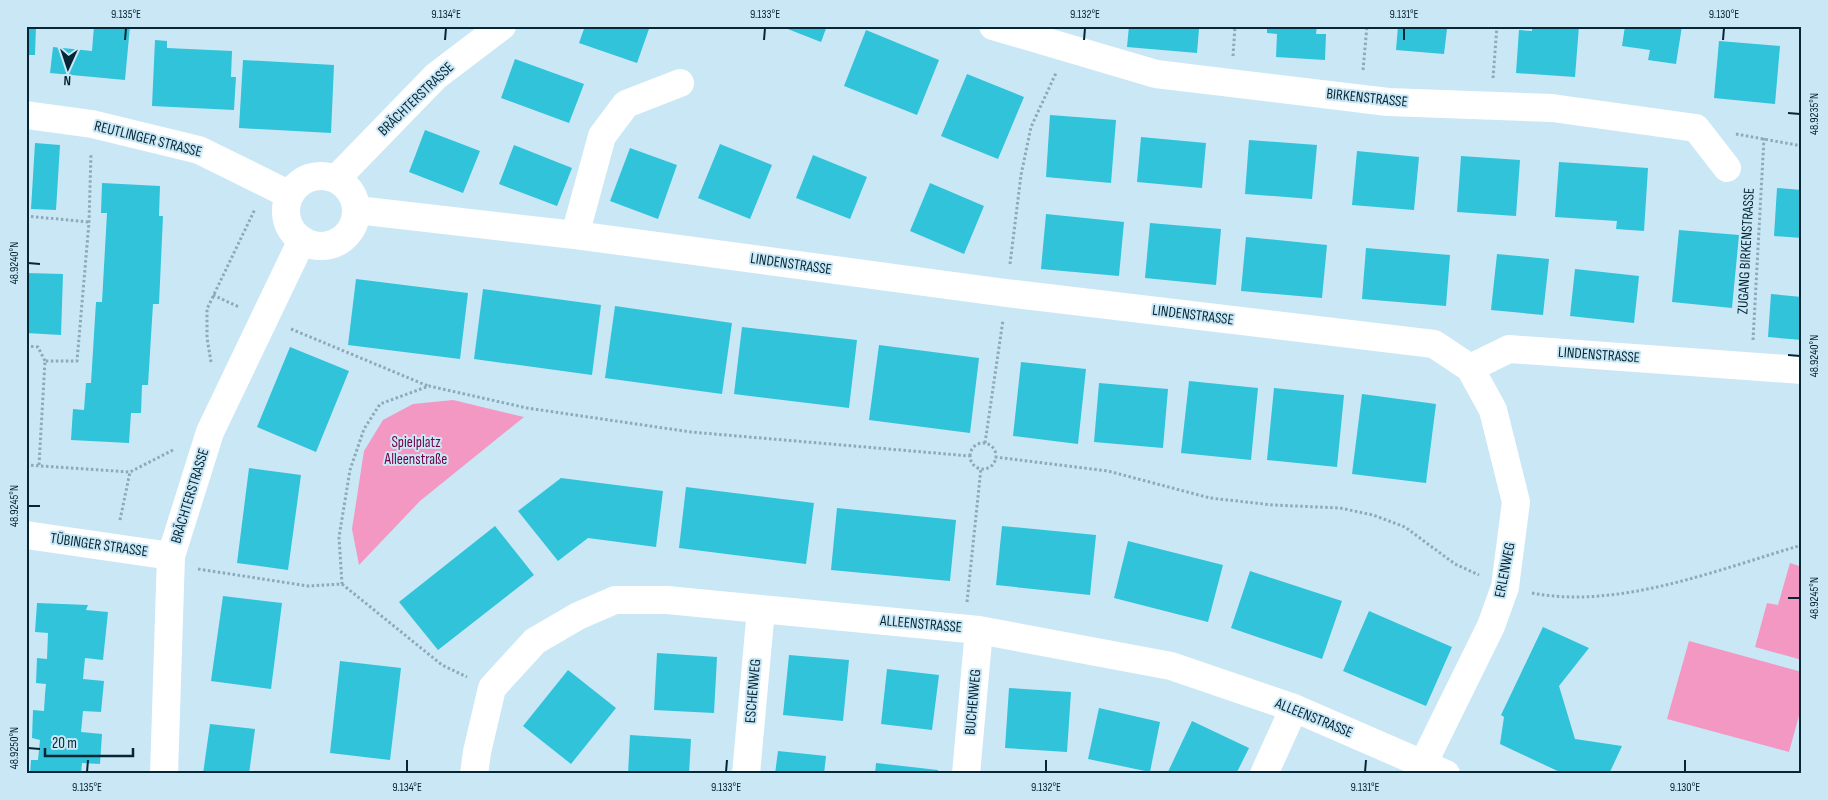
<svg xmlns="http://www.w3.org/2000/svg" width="1828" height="800" font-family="'Sofia Sans Condensed',sans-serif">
<rect width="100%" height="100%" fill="#cae7f6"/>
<!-- green -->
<path fill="#f298c2" d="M453 400 524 417 420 501 359 565 352 529 364 451 383 420 413 404Z
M1790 563 1802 567V660L1755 647 1767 603 1778 605Z
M1689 641 1802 672V705L1789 752 1667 719Z"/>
<!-- building -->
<path fill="#30c3da" d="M26 26H36L35 55H26Z
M94 26H130L125 80 50 73 53 47 92 51Z
M585 26H650L637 63 579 43Z
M780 26H827L821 42Z
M1129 26 1199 29 1197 53 1127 47Z
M1267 26H1317L1316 34H1326L1325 60 1276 57 1277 34 1267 33Z
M1398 26H1435L1447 29 1444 54 1396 50Z
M1532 26H1579L1575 77 1516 73 1519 30 1532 31Z
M1625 26H1682L1676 64 1648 60 1650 50 1622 46Z
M866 30 939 60 917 115 844 86Z
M155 40 167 41V48L232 51 231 77H236L234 110 152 106Z
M1719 41 1780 46 1775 104 1714 98Z
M515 59 584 84 569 123 501 98Z
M243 60 334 65 331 133 239 128Z
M967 74 1024 97 998 159 941 136Z
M1050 115 1116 120 1111 183 1046 177Z
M425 130 480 151 463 193 409 172Z
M1141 137 1206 143 1202 188 1137 182Z
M1249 140 1317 145 1312 199 1245 194Z
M35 143 60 145 56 210 31 209Z
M720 144 772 165 750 219 698 198Z
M514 145 572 168 557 206 499 184Z
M630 148 677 165 658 219 610 201Z
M1357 151 1419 157 1414 210 1352 205Z
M813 155 867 177 850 219 796 198Z
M1461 156 1520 160 1516 216 1457 212Z
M1559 162 1648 168 1644 231 1616 229 1617 221 1555 217Z
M102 183 160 186 159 216H163L159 304H153L148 385H142L141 413H131L129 443 71 440 73 409 84 410 86 383H91L96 302H102L107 213H101Z
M930 183 984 206 964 254 910 231Z
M1777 188 1802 190V238L1774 236Z
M1046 214 1124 222 1119 276 1041 269Z
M1150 223 1221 229 1216 285 1145 278Z
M1679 230 1739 235 1732 308 1672 302Z
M1246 237 1327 245 1322 298 1241 291Z
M1366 248 1450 255 1446 306 1362 299Z
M1497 254 1549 259 1543 315 1491 310Z
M1575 269 1639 276 1634 323 1570 316Z
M26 273 63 274 61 335 26 333Z
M356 279 468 293 460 359 348 345Z
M483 289 601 305 592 375 474 359Z
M1771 294 1802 297V340L1768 337Z
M615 306 732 323 722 394 605 378Z
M742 327 857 340 849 408 734 394Z
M879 345 979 358 970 433 869 420Z
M290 347 349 371 316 452 257 427Z
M1021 362 1086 369 1078 444 1013 436Z
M1189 381 1258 388 1251 460 1181 453Z
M1099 383 1168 389 1163 448 1094 442Z
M1274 388 1344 395 1337 467 1267 460Z
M1362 394 1436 404 1426 483 1352 474Z
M249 468 301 475 288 570 237 563Z
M561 478 663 491 656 547 588 538 558 561 518 511Z
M686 487 814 503 806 564 679 548Z
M837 508 956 520 950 581 831 570Z
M495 526 534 575 438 650 399 602Z
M1002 526 1096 535 1090 595 996 585Z
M1128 541 1223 565 1208 622 1114 598Z
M1250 571 1342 601 1322 659 1231 628Z
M223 596 282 603 271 689 211 681Z
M37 603 88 605 86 610 108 612 103 660 85 658 83 679 104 681 101 712 83 711 81 732 102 734 100 764 82 763 81 774H30L31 760H38L40 740 32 738 33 710 44 711 45 694 46 684 36 683 37 658 47 659 48 633 35 632Z
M1369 611 1452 647 1426 706 1343 671Z
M1543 627 1589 648 1559 686 1575 739 1622 746 1609 774H1564L1500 744 1504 717 1501 715Z
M657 653 717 657 714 713 654 710Z
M789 655 849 660 843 721 783 715Z
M340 661 401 668 390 760 330 753Z
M887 669 939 675 932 730 881 724Z
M568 670 616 708 571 764 523 726Z
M1009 688 1071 692 1067 752 1005 748Z
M1099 708 1160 722 1150 772 1088 759Z
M1192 721 1249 748 1236 774H1167Z
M210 724 255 729 249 774H203Z
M630 735 691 739 689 774H628Z
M778 751 826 756 824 774H775Z
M876 763 938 770V774H875Z"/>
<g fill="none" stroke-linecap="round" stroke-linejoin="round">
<!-- path -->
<path stroke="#8caab9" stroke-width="3" stroke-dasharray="2.5 2.5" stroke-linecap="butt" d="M1233 56 1235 26
M1363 70 1367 26
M1493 78 1497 26
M1736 134 1802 146
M26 216 89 222
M1010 264 1021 175 1031 127 1056 73
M213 295 239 307
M291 329 428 386
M1753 340 1764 138
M26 346 38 347 45 361
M211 362 207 338V309L255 209
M985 443 1003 320
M970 456a13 13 0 1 1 26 0a13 13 0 1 1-26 0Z
M995 457 1108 471 1210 498 1273 505 1340 508 1373 515 1405 527 1455 564 1479 575
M26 465 130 472 173 450
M39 465 45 361H77L89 222 91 153
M120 520 130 472
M198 569 308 586 342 584 339 537 350 470 364 429 380 404 429 386 527 408 691 432 970 456
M26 584 27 565
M342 584 442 665 467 677
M1532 593C1619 610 1719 569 1802 545
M967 602 981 468"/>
<!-- minor -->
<path stroke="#fff" stroke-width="28" d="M993 26 1156 74 1388 102 1552 108 1696 128 1727 168
M26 115 92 124 199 150 290 195
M286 211a35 35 0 1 1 70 0a35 35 0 1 1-70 0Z
M336 179 436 76 502 26
M357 210 575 235 1006 293 1434 344 1470 368 1509 349 1802 370
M575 235 602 136 626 104 680 83
M26 535 171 556
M1423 764 1491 626 1505 587 1516 502 1493 410 1470 368
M164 774 171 556 210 432 302 240
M474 774 477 752 492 688 535 641 578 616 615 600H667L979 630 1171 666 1294 708 1446 774
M746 774 761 609
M966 774 979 630
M1264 774 1294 708"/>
</g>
<!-- ticks -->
<path fill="none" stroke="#052735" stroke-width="2" d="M125 40 126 28M445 40 446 28M764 40 765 28M1084 40 1085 28M1404 40V28M1723 40 1724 28M1788 113 1800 114M28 263 40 264M1788 355 1800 356M28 506H40M1788 598H1800M28 748 40 749M87 772 88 760M407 772V760M726 772 727 760M1046 772V760M1365 772 1366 760M1685 772V760"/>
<g text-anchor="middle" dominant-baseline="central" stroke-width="4" stroke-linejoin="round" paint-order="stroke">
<!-- street labels -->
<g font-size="15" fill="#052735" stroke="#cae7f6">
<text transform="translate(1367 98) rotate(6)">BIRKENSTRASSE</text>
<text transform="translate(416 99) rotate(-44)">BRÄCHTERSTRASSE</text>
<text transform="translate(148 139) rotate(14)">REUTLINGER STRASSE</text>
<text transform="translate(1746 251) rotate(-87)">ZUGANG BIRKENSTRASSE</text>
<text transform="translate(791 264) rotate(8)">LINDENSTRASSE</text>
<text transform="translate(1193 315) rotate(7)">LINDENSTRASSE</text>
<text transform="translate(1599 355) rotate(4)">LINDENSTRASSE</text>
<text transform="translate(190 496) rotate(-73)">BRÄCHTERSTRASSE</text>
<text transform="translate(99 545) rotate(8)">TÜBINGER STRASSE</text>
<text transform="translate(1505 570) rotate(-79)">ERLENWEG</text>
<text transform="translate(921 624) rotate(5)">ALLEENSTRASSE</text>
<text transform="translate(753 691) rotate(-85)">ESCHENWEG</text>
<text transform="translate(973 702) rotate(-85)">BUCHENWEG</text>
<text transform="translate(1314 718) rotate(22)">ALLEENSTRASSE</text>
</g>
<!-- park labels -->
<g font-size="15" fill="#700046" stroke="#cae7f6">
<text x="416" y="442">Spielplatz<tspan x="416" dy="17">Alleenstraße</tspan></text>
</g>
</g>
<!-- border -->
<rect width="1828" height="800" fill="none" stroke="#cae7f6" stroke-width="55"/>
<!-- north arrow -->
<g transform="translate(68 68) rotate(183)" stroke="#cae7f6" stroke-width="4" paint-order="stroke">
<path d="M0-4L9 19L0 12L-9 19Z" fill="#052735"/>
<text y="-8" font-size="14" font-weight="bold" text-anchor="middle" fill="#052735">N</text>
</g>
<!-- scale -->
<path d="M45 748v8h88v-8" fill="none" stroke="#052735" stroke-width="2.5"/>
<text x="52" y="748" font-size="15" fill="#052735" stroke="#cae7f6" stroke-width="4" paint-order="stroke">20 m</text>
<rect x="28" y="28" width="1772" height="744" fill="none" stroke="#052735" stroke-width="2"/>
<g font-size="12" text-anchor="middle" fill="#052735">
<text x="126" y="18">9.135°E</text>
<text x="446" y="18">9.134°E</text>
<text x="765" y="18">9.133°E</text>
<text x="1085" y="18">9.132°E</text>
<text x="1404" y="18">9.131°E</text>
<text x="1724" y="18">9.130°E</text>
<text transform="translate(1814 114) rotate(-90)" y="4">48.9235°N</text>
<text transform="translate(14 263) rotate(-90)" y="4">48.9240°N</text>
<text transform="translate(1814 356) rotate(-90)" y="4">48.9240°N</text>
<text transform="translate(14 506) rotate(-90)" y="4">48.9245°N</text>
<text transform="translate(1814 598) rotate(-90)" y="4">48.9245°N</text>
<text transform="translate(14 748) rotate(-90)" y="4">48.9250°N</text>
<text x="87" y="791">9.135°E</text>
<text x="407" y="791">9.134°E</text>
<text x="726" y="791">9.133°E</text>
<text x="1046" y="791">9.132°E</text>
<text x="1365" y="791">9.131°E</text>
<text x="1685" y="791">9.130°E</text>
</g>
</svg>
